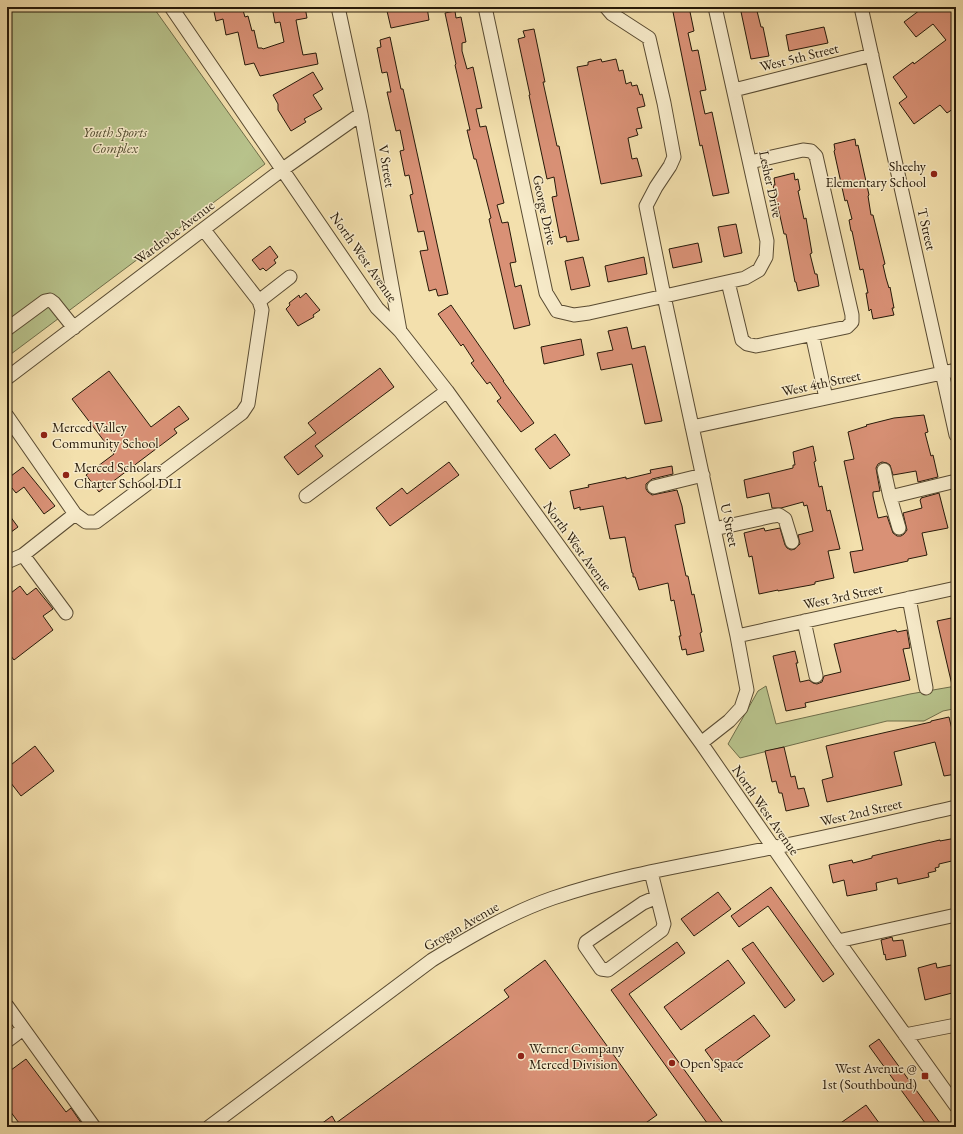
<svg xmlns="http://www.w3.org/2000/svg" width="963" height="1134" font-family="'EB Garamond',serif">
<rect width="100%" height="100%" fill="#f3e0ad"/>
<filter id="stains"><feTurbulence type="fractalNoise" baseFrequency=".005" numOctaves="4"/><feColorMatrix values="0 0 0 0 .2 0 0 0 0 .09 0 0 0 0 .02 0 0 0 .5 -.17"/></filter>
<radialGradient id="worn" r=".72"><stop offset=".6" stop-color="#630" stop-opacity="0"/><stop offset="1" stop-color="#630" stop-opacity=".3"/></radialGradient>
<!-- green -->
<path fill="#b8c38c" stroke="#6f6e4a" d="M7 7H153L265 164 7 357Z
M766 686 776 724 910 694 956 686V721L953 709 943 711 924 721H887L740 758 728 744 758 691Z"/>
<!-- building -->
<path fill="#d99176" stroke="#261909" d="M213 7H242L245 17 248 16 252 31 254 30 258 48H262L263 49 284 42 280 22 275 23 272 7H305L307 18 296 20 299 36 303 55 316 53 318 64 260 76 254 63 245 65 238 32 226 35 223 19 216 21Z
M406 7H427L429 20 391 28 387 11Z
M672 7H689L694 31 688 33 692 51 698 50 706 90 700 91 705 114 712 112 729 193 713 196 702 145 700 146Z
M740 7H756L761 27H763L769 56 751 59Z
M924 7H956V107L947 113 940 105 914 124 899 103 907 97 893 77 913 62 914 64 946 40 933 24 916 37 904 22Z
M455 11 456 18 461 17 466 42 462 43V51L467 69 473 67 482 108 476 109 480 127 486 126 504 203 497 205 502 223 508 222 516 262 510 263 515 287 521 285 530 325 514 329 489 219 491 218 476 159H474L467 130H470L455 65 456 64 445 13Z
M824 27 828 43 789 51 786 35Z
M534 29 545 82H543L557 146H559L579 240 567 242 566 236 560 238 552 197 557 196 554 177 547 179 529 95H530L518 39 525 37 523 31Z
M390 37 401 89H403L448 294 438 296 436 289 429 291 420 251 428 250 424 231 418 232 410 195 413 194 409 175 405 176 400 151 404 150 400 130 396 131 387 92H391L387 72 382 73 377 48 381 47 380 40Z
M601 59 602 62 616 59 619 71 623 70 626 84 631 82 632 86 637 85 640 95 642 94 645 106 637 108 642 128 636 129 638 135 628 138 632 159 637 158 642 176 601 184 577 67 588 65V62Z
M313 72 323 89 313 95 322 109 304 119 306 122 291 131 278 110V104L273 95Z
M855 139 856 146 858 145 869 195 868 196 871 215H873L885 264 883 265 886 278 889 288 890 287 894 308H892L894 315 873 319 871 309 869 311 866 293H868L863 269 860 270 852 231H851L849 220 852 219 847 200 845 201 834 151 835 150 834 144Z
M794 173 795 180 798 179 800 190 798 191 804 219 806 218 812 253 810 254 815 274H817L819 286 798 291 796 282H795L786 234H784L773 185H775L774 178Z
M736 224 742 253 724 257 718 227Z
M698 243 702 262 673 268 669 249Z
M270 246 278 257 274 260 276 263 266 271 263 268 260 270 252 260Z
M583 257 590 286 571 290 565 261Z
M644 257 647 274 608 282 605 266Z
M306 293 320 310 313 315 314 317 298 326 286 309 290 305 289 303 299 295 300 298Z
M451 305 504 381H503L534 423 521 432 497 401 501 398 490 382 487 384 471 363 474 361 463 344 461 346 438 314Z
M627 327 632 349 645 346 662 421 645 424 632 364 601 370 597 353 613 350 608 331Z
M581 339 584 355 544 364 541 347Z
M380 368 394 387 315 446 323 456 298 475 284 457 316 433 308 423Z
M109 371 151 427 179 406 189 419 174 429 177 433 99 492 86 475 114 454 72 399Z
M924 415 928 432 925 433 931 456 933 455 938 477 918 482 916 471 893 475 890 465 887 463 882 462 878 464 876 468 880 491 873 492V496L878 518 887 516 893 533 897 536H901L904 534 907 530 903 513 922 508 920 500 921 499V498L939 493 948 528 922 533 927 555 908 559V561L854 573 850 552 863 550 844 461 854 459 848 432 867 426 866 425 894 418Z
M555 434 570 455 550 469 535 449Z
M813 446 816 461 814 462 819 487 822 486 827 511 830 510 840 549 828 551 834 578 815 582V584L811 585 778 591V590L759 594 752 556 749 557 744 533 764 528 765 531 780 528 785 545 787 548 791 550 795 549 800 544 798 535 813 531 807 505 804 506 803 502 781 508H772L769 493 747 498 744 480 793 468V465H795L793 452Z
M449 462 459 475 390 526 376 508 402 488 407 494Z
M672 466 673 474 652 479 646 484V489L648 492 652 495 677 490 682 506 685 523 675 525 686 576H688L692 595 694 594 702 632 700 633 704 651 687 655 686 649 682 650 679 636H681L674 600 671 601 668 583 639 590 635 577H633V573H632L625 537 610 539 603 506 580 510V507L574 509 570 491 589 487 588 485 626 477V479L651 473 650 470Z
M23 467 55 506 44 514 24 487 16 493 7 482V479Z
M7 512 18 527 7 535Z
M20 586 27 595 36 588 53 609 43 616 53 630 14 660 7 651V596Z
M956 617V685H952L937 621Z
M896 630 897 632 907 630 910 648 903 649 910 680 805 703 806 707 786 711 773 656 795 651 798 663H796L800 682 809 680 813 683 817 684 822 682 824 676 841 672 834 644Z
M949 717 956 746V774L944 776 935 742 894 752 902 785 827 802 822 780 833 777 826 746 931 722V721Z
M35 746 54 771 21 796 7 778V768Z
M784 747 791 777 795 776 798 789 804 788 809 806 786 811 782 793H779L776 781 772 782 765 751Z
M956 838V860L939 864V867L935 868 936 871 928 873 929 877 898 884 897 878 876 883 877 890 847 896 844 880 833 883 829 865 852 860 853 863 872 858V856L897 850 940 840V841Z
M771 887 834 974 823 982 768 906 739 927 731 916Z
M718 892 731 909 694 936 681 919Z
M892 937 893 941 903 940 906 956 886 960 885 954 884 955 881 940Z
M677 942 685 953 629 994 726 1127H710L611 990Z
M753 942 795 1000 785 1008 742 949Z
M545 960 657 1115 640 1127H317L332 1116 336 1123 509 997 504 990Z
M728 960 745 983 681 1030 664 1007Z
M936 963 937 968 956 964V992L925 1000 918 968Z
M754 1015 770 1036 721 1072 705 1050Z
M879 1039 943 1127H928L869 1046Z
M26 1059 66 1112 71 1108 84 1127H22L7 1107V1073Z
M866 1105 882 1127H835Z"/>
<g fill="none" stroke-linecap="round" stroke-linejoin="round">
<defs>
<path id="minor" d="M171 7 377 308 400 331 447 391 701 743 838 941 956 1106
M338 7 361 114 400 331
M485 7 546 293 557 311 574 315 589 313 745 278 759 270 766 257 767 241 715 7
M606 7 612 14 649 38 664 103 674 157 670 166 656 187 646 206 664 296 737 636 747 690 741 708 729 721 701 743
M861 7 956 435
M734 90 872 55
M728 282 742 340 747 344 756 346 847 327 852 322V315L816 156 811 151 803 150 750 162
M259 301 290 277
M7 329 45 301 50 300 54 303 74 328
M812 334 826 398
M7 378 283 169 361 114
M7 416 75 514 86 522H96L242 413 248 404 262 310 259 301 204 230
M692 427 956 370
M884 470 890 497
M654 487 703 475
M306 496 447 391
M899 528 890 497 956 481
M714 529 773 516 779 515 785 519 792 542
M23 555 66 613
M7 562 23 555 75 514
M909 598 926 688
M804 621 816 676
M737 636 956 588
M651 872 664 924 662 930 608 970 601 969 585 946 586 942 643 903 657 897
M838 941 956 915
M7 1006 94 1127
M905 1035 956 1025
M7 1041 23 1029
M209 1127 432 960C471 936 510 913 553 898 623 874 698 863 771 848 833 836 894 821 956 807"/>
</defs>
<!-- minor casing -->
<use href="#minor" stroke="#594b32" stroke-width="15"/>
<!-- minor -->
<use href="#minor" stroke="#f7ebca" stroke-width="13"/>
</g>
<!-- markers -->
<g fill="#8f2418" stroke="#f7ebca" stroke-width="1.5">
<circle cx="934" cy="174" r="4"/>
<circle cx="44" cy="435" r="4"/>
<circle cx="66" cy="475" r="4"/>
<circle cx="521" cy="1056" r="4"/>
<circle cx="672" cy="1063" r="4"/>
<rect x="921" y="1072" width="8" height="8" rx="2"/>
</g>
<g text-anchor="middle" dominant-baseline="central" stroke-width="3" stroke-linejoin="round" paint-order="stroke">
<!-- street labels -->
<g font-size="14" fill="#261909" stroke="#f7ebca">
<text transform="translate(799 57) rotate(-14)">West 5th Street</text>
<text transform="translate(387 166) rotate(80)">V Street</text>
<text transform="translate(771 184) rotate(78)">Lesher Drive</text>
<text transform="translate(545 210) rotate(78)">George Drive</text>
<text transform="translate(927 229) rotate(77)">T Street</text>
<text transform="translate(174 232) rotate(-37)">Wardrobe Avenue</text>
<text transform="translate(364 257) rotate(55)">North West Avenue</text>
<text transform="translate(821 383) rotate(-12)">West 4th Street</text>
<text transform="translate(730 525) rotate(78)">U Street</text>
<text transform="translate(578 546) rotate(54)">North West Avenue</text>
<text transform="translate(843 596) rotate(-12)">West 3rd Street</text>
<text transform="translate(766 810) rotate(55)">North West Avenue</text>
<text transform="translate(861 812) rotate(-13)">West 2nd Street</text>
<text transform="translate(461 926) rotate(-30)">Grogan Avenue</text>
</g>
<!-- park labels -->
<g font-size="14" font-style="italic" fill="#524c30" stroke="#f7ebca">
<text x="115" y="132">Youth Sports<tspan x="115" dy="16">Complex</tspan></text>
</g>
<!-- poi labels -->
<g font-size="14" fill="#261909" stroke="#f7ebca" text-anchor="start">
<text x="926" y="166" text-anchor="end">Sheehy<tspan x="926" dy="16">Elementary School</tspan></text>
<text x="52" y="427">Merced Valley<tspan x="52" dy="16">Community School</tspan></text>
<text x="74" y="467">Merced Scholars<tspan x="74" dy="16">Charter School DLI</tspan></text>
<text x="529" y="1048">Werner Company<tspan x="529" dy="16">Merced Division</tspan></text>
<text x="680" y="1063">Open Space</text>
<text x="917" y="1068" text-anchor="end">West Avenue @<tspan x="917" dy="16">1st (Southbound)</tspan></text>
</g>
</g>
<!-- margin -->
<rect width="963" height="1134" fill="none" stroke="#f3e0ad" stroke-width="24"/>
<rect x="8" y="8" width="947" height="1118" fill="none" stroke="#261909" stroke-width="2"/>
<rect x="12" y="12" width="939" height="1110" fill="none" stroke="#261909"/>
<rect width="100%" height="100%" filter="url(#stains)"/>
<rect width="100%" height="100%" fill="url(#worn)"/>
</svg>
